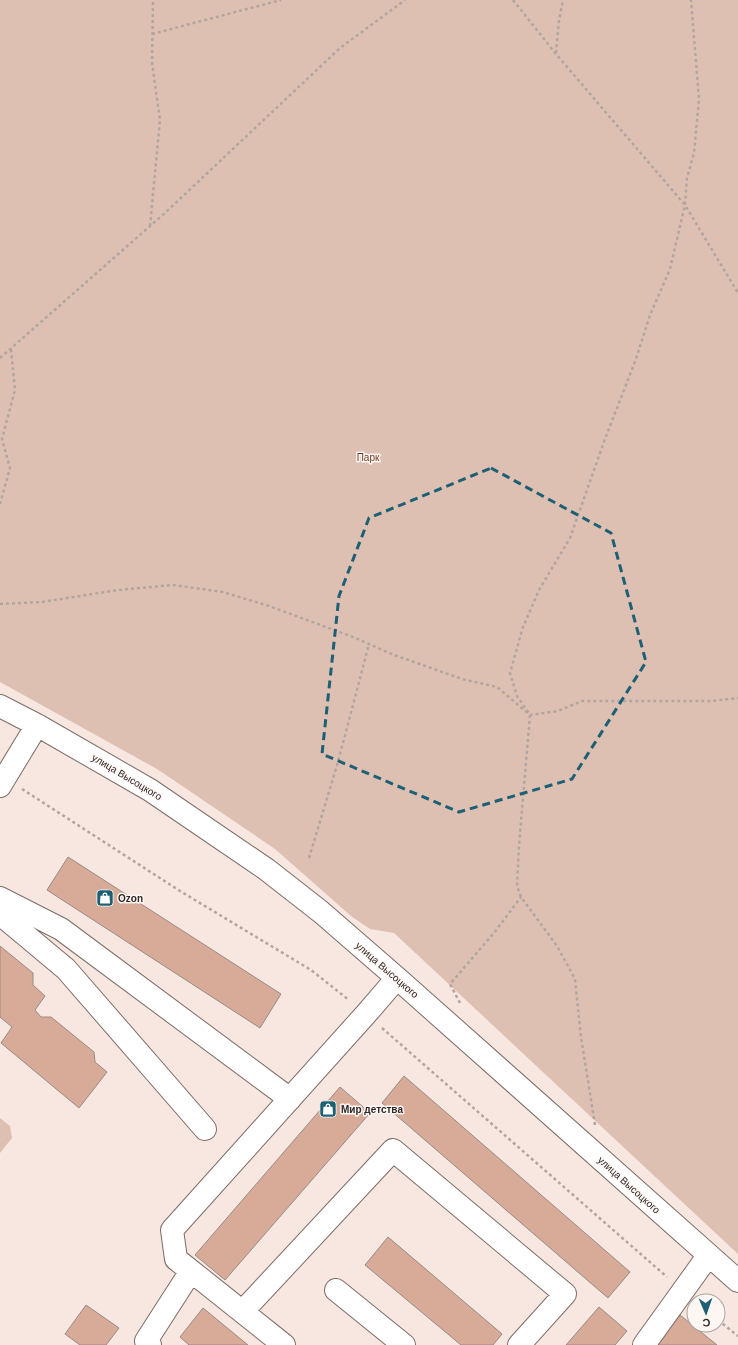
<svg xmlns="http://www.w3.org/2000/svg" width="738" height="1345" font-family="Arial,sans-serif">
<rect width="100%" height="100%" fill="#f7e7e0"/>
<!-- green -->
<path fill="#dec0b3" d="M0 0H738V1254L394 933 370 929 351 916 275 849 157 769 0 682Z
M0 1118 10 1126 12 1138 0 1153Z"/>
<!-- building -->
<path fill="#d8ab98" stroke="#988a84" d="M68 857 281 994 260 1028 47 890Z
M0 946 33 973V985L45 996 35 1010 41 1017H51L94 1052 95 1062 107 1072 79 1108 1 1043 12 1027 0 1017Z
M404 1076 630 1272 608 1298 382 1103Z
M340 1087 370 1113 225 1280 195 1255Z
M388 1237 502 1334 493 1345H461L365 1265Z
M86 1305 119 1328 106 1345H80L65 1334Z
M599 1307 627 1331 615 1345H566Z
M203 1308 248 1345H189L180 1337Z
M680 1315 717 1345H657Z"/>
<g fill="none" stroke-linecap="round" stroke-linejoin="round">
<defs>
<path id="minor" d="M0 706 37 725 150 790 266 869 321 912 397 978 738 1281
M0 786 37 725
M0 898 61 929 290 1099
M0 914 66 969 205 1129
M336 1290 404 1345
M243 1311 393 1150 565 1294 519 1345
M150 1345 146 1341 191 1271
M284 1345 176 1259 172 1230 366 1014 397 978
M644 1345 708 1256"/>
</defs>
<!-- minor casing -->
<use href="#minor" stroke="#7b6d67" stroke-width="24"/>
<!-- path -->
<path stroke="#b1a59f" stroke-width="2.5" stroke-dasharray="3 3" stroke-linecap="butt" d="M513 0 556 54 685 205 738 293
M152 34 281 0
M556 53 559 20 563 0
M150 226 160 120 152 63 153 0
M0 358 166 212 340 48 405 0
M0 504 10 468 2 439 15 390 11 349
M0 604 42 602 118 590 173 585 223 592 269 606 353 637 394 655 462 679 497 687 530 715 558 711 582 701H711L738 698
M22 789 180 891 311 970 349 1000
M309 858 338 762 369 644
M460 1003 450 984 494 933 521 897
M382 1028 667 1277
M595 1125 581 1037 575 979 557 946 521 897 517 886 519 845 530 715 517 696 510 673 523 627 539 590 570 538 605 439 636 359 650 315 670 269 685 205 687 178 694 153 699 99 691 0
M718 1320 738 1336"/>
<!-- minor -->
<use href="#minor" stroke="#fff" stroke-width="22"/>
</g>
<!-- marked area -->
<path fill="none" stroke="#1d6074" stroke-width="3" stroke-dasharray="8 5" stroke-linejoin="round" d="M491 468 611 533 646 662 572 779 459 812 322 754 339 596 369 518Z"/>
<!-- icons -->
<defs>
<symbol id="shop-square" viewBox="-11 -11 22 22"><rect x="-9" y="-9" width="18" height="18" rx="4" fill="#1d6074" stroke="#fdf6f3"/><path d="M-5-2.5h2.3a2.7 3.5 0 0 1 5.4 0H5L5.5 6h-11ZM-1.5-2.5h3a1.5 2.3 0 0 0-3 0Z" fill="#fff"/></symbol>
</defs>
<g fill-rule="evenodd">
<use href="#shop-square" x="95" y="888" width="20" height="20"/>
<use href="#shop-square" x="318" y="1099" width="20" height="20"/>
</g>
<g text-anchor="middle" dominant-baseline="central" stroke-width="3" stroke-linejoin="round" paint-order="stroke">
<!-- park labels -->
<g font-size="10" fill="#733a20" stroke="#fdf6f3">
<text x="368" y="457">Парк</text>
</g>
<!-- street labels -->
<g font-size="10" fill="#2e2826" stroke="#fdf6f3">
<text transform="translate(127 777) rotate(31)">улица Высоцкого</text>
<text transform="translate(387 970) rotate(41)">улица Высоцкого</text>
<text transform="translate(629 1185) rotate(42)">улица Высоцкого</text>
</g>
<!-- poi labels -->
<g font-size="10" font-weight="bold" fill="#2e2826" stroke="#fdf6f3" text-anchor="start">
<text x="118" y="898">Ozon</text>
<text x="341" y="1109">Мир детства</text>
</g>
</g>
<!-- north arrow -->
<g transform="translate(706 1313) rotate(178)"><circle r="19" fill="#fdf6f3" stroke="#aaa4a1"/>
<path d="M0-3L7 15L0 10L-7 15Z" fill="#1d6074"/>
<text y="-6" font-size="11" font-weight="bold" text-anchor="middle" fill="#2e2826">С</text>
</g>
</svg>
